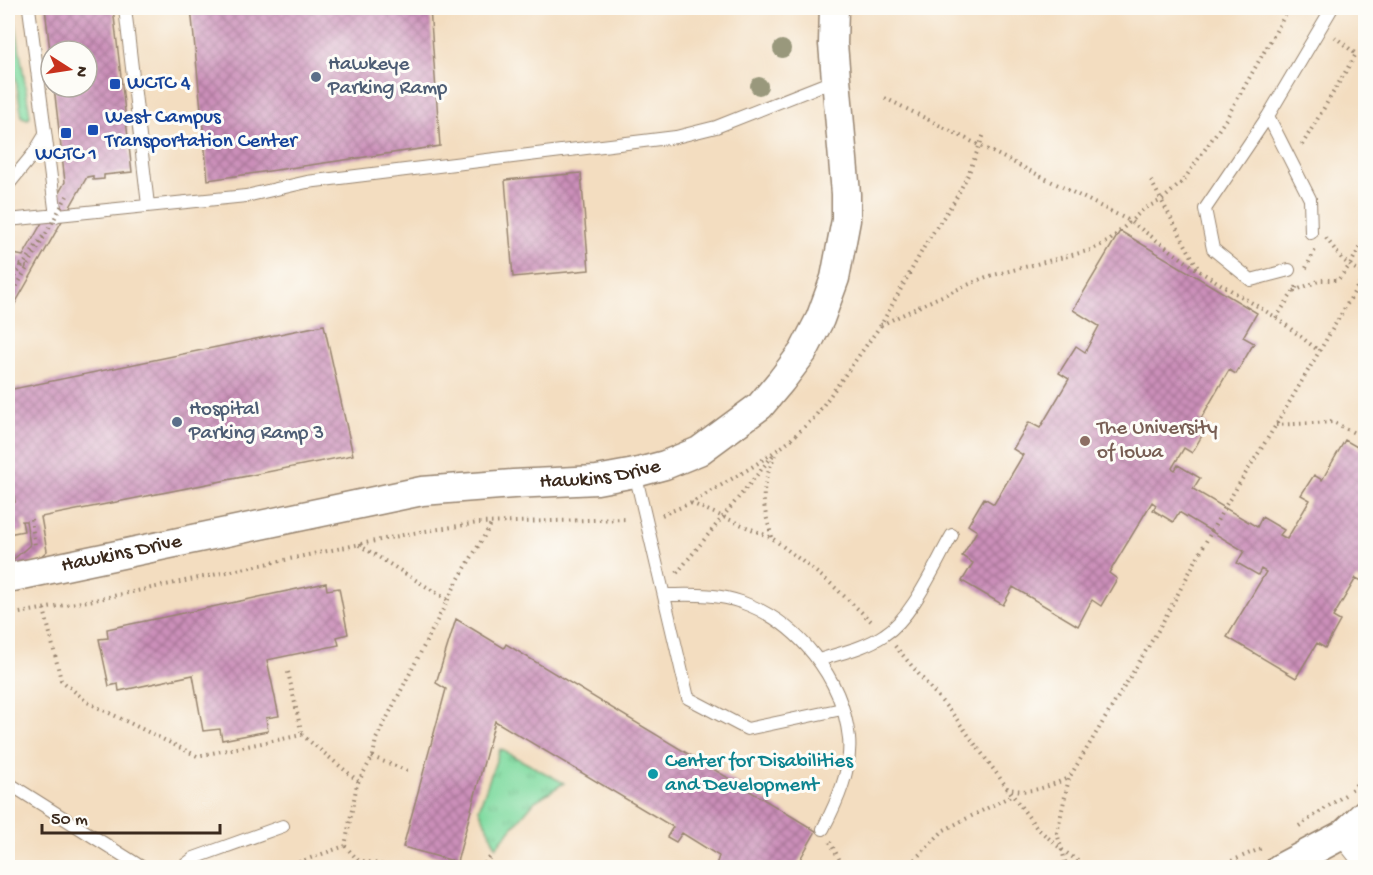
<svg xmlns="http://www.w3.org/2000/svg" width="1373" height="875" font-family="'Gochi Hand',sans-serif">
<defs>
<pattern id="grass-tufts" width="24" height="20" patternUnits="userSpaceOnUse" patternTransform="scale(1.5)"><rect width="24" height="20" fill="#81dba1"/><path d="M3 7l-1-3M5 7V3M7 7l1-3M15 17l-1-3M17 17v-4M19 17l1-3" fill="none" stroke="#70bc8a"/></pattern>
<pattern id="building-cross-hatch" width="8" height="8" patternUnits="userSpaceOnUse" patternTransform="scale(1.5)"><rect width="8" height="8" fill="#cb8fb9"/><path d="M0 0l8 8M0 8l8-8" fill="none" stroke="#a67596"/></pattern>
</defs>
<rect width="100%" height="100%" fill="#fdfcf7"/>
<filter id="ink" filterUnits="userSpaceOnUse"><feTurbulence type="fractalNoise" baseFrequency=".0167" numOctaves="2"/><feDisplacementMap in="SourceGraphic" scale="12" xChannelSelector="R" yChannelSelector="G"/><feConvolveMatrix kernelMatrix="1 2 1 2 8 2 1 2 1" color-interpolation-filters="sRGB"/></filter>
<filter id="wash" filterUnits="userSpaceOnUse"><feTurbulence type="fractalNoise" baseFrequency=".008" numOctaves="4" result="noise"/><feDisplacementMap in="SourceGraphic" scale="24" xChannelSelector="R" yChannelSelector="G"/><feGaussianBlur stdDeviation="1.35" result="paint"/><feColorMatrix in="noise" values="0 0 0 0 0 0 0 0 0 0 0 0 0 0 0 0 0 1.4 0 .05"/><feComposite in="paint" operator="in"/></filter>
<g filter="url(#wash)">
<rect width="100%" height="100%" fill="#f3ddc0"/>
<!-- grass -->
<path fill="url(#grass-tufts)" stroke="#5e8260" stroke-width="1.5" d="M500 749 564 783 535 801 496 847 479 809Z"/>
<!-- garden -->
<path fill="#81dba1" stroke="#5e8260" stroke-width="1.5" d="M8 8H13L29 108 30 116 28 119 22 117 8 33Z"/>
<g id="blocks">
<!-- building -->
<path fill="url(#building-cross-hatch)" d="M45 8H113L132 172 104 175V179L93 180V176L87 177 8 316V284L15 270 8 269V253L23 256 65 182 54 87H87V51H50Z
M191 8H430L440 146 208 180Z
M581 173 589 270 513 277 505 180Z
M1120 231 1257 313 1243 337 1254 343 1236 374 1229 370 1200 420 1208 425 1192 453 1184 448 1172 468 1175 470 1178 465 1200 478 1193 489 1257 527 1262 517 1284 530 1280 535 1287 539 1310 500 1301 495 1314 475 1322 480 1345 440 1366 452V591L1361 588 1364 582 1356 578 1333 617 1340 621 1325 648 1317 643 1296 678 1227 637 1266 572 1261 569 1258 575 1237 563 1244 551 1179 512 1173 522 1153 510 1156 505 1152 502 1109 573 1117 579 1101 606 1092 600 1078 626 1013 587 1003 605 962 581 973 563 962 556 977 531 968 525 984 498 994 504 1023 455 1013 449 1029 422 1040 428 1069 379 1059 373 1076 346 1085 352 1099 326 1073 310Z
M324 325 353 455 41 517 47 551 8 584V564L30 545 26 521H22L24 531 8 534V503L15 502 8 466V390Z
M326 583 327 590 339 588 348 634 337 637 339 645 267 660 279 716 266 718 268 731 222 740 220 729 203 731 193 675 119 691 118 684 109 686 99 639 108 638 107 629Z
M456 619 504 648 506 644 816 831 795 868H715L719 856 682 833 676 842 667 837 673 827 495 721 457 862 403 847 446 689 436 683Z
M301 863 320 866V868H300Z"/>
</g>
</g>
<g filter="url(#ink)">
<use href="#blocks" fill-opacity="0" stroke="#97846f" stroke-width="1.5"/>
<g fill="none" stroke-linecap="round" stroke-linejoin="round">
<defs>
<path id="service" d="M29 8 56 216
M125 8 148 205
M1268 116 1205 209 1213 249 1251 280 1289 270
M8 185 34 153 45 135
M8 220 246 196 307 182 676 137 716 127 835 80
M1311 233 1310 199 1268 116 1332 8
M635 473 688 698 747 729 842 709
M664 595C690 595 716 593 741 602 798 622 842 677 849 738 852 769 837 802 823 829
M819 660C840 653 865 648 884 635 913 617 935 564 952 535
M8 783 143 868
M181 868 194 858 283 826"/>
<path id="minor" d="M1344 834 1366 862"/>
<g id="tertiary">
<path id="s1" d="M8 578 422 491 513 484 597 480 635 473 665 465 699 451 760 406 781 381 803 352 820 319 835 278 846 220V194L833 44 834 8"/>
<path d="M1280 868 1344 834 1366 813"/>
</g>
</defs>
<!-- service casing -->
<use href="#service" stroke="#97846f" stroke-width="14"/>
<!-- minor casing -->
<use href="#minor" stroke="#97846f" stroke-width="26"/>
<!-- tertiary casing -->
<use href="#tertiary" stroke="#97846f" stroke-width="31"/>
<!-- path -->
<path stroke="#97846f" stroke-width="4" stroke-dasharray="1.5 4.5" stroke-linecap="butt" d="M885 98 1130 221 1199 271 1277 318 1319 351
M1302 145 1356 54 1335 37
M1151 181 1199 270
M1326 238 1343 260 1364 275
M1306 268 1316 248
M8 287 45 233
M1294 291 1321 280H1338L1350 265 1366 236
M1276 318 1297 286
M881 325 935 299 986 277 1091 250 1109 241 1145 208 1162 200 1183 181 1226 119 1289 8
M1276 425 1333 422 1366 439
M691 503 772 538 829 582 873 623
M662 515 691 503 752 467 786 444 814 418 881 325 928 240 955 200 968 175 984 134
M31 519 35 546
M772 537C761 501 760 490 775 455
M359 545 448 600
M677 573 774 454
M44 609 61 680 87 702 197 756 302 735 358 781
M8 615 99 599 413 533 478 523 628 519
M895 646 955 717 1036 827 1061 849 1088 868
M288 672 302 735
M372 757 411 772
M1006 788C1029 795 1047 787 1068 778
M1351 790 1366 774
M1299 826 1345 795
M830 842 844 868
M345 846 358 860 399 868
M282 868 345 846 357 784 373 756 376 739 458 580 492 523
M481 868 491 856
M906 868 944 830 1011 796
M1067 868 1057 833 1069 778 1159 629 1224 508 1276 425 1366 272
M1215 868 1262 848"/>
<!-- service -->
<use href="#service" stroke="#fff" stroke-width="12"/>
<!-- minor -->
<use href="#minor" stroke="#fff" stroke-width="24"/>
<!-- tertiary -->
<use href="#tertiary" stroke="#fff" stroke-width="28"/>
<!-- path-bridge -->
<path stroke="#97846f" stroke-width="4" stroke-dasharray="1.5 4.5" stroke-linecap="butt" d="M8 261 27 267
M8 302 67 196"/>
</g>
<!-- trees -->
<g fill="#99987c">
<circle cx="782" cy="49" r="9"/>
<circle cx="759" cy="86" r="9"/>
</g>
</g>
<!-- markers -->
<g fill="#5c6f8a" stroke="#fdfcf7" stroke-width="2">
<circle cx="316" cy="77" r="6"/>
<circle cx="177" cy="422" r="6"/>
</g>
<g fill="#1a4fb4" stroke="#fdfcf7" stroke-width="2">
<rect x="109" y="78" width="12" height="12" rx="3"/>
<rect x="87" y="124" width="12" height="12" rx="3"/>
<rect x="60" y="127" width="12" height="12" rx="3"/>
</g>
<circle fill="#8d6e63" stroke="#fdfcf7" stroke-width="2" cx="1085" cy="441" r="6"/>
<circle fill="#0f9aa8" stroke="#fdfcf7" stroke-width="2" cx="653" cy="774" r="6"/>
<g text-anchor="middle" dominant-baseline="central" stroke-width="6" stroke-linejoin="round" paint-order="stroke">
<!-- service labels -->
<g font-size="21" fill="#4e5e75" stroke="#fdfcf7" text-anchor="start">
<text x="328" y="65">Hawkeye<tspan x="328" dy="24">Parking Ramp</tspan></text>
<text x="189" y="410">Hospital<tspan x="189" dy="24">Parking Ramp 3</tspan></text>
</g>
<!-- transit labels -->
<g font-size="21" fill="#164399" stroke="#fdfcf7" text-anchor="start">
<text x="127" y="84">WCTC 4</text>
<text x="105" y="118">West Campus<tspan x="105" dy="24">Transportation Center</tspan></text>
<text x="66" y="155" text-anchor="middle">WCTC 1</text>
</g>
<!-- education labels -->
<g font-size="21" fill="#785e54" stroke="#fdfcf7" text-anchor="start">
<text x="1097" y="429">The University<tspan x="1097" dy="24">of Iowa</tspan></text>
</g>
<!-- street labels -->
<g font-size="21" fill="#3b2a1e" stroke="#fdfcf7">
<text stroke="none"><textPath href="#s1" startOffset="602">Hawkins Drive</textPath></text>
<text stroke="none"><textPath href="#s1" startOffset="116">Hawkins Drive</textPath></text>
</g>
<!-- culture labels -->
<g font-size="21" fill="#0d838f" stroke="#fdfcf7" text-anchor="start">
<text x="665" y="762">Center for Disabilities<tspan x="665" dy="24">and Development</tspan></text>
</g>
</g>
<!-- margin -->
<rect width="1373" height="875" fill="none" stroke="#fdfcf7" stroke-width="30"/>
<!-- north arrow -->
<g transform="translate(69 69) rotate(102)"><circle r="28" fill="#fdfcf7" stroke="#afa8a0" stroke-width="1.5"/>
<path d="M0-4.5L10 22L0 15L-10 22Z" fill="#c8321e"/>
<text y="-9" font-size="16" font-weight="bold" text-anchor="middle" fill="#3b2a1e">N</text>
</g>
<!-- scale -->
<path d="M42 824v9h178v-9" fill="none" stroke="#3b2a1e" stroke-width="3"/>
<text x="51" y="824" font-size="18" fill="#3b2a1e" stroke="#fdfcf7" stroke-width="4.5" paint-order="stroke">50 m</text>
</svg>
